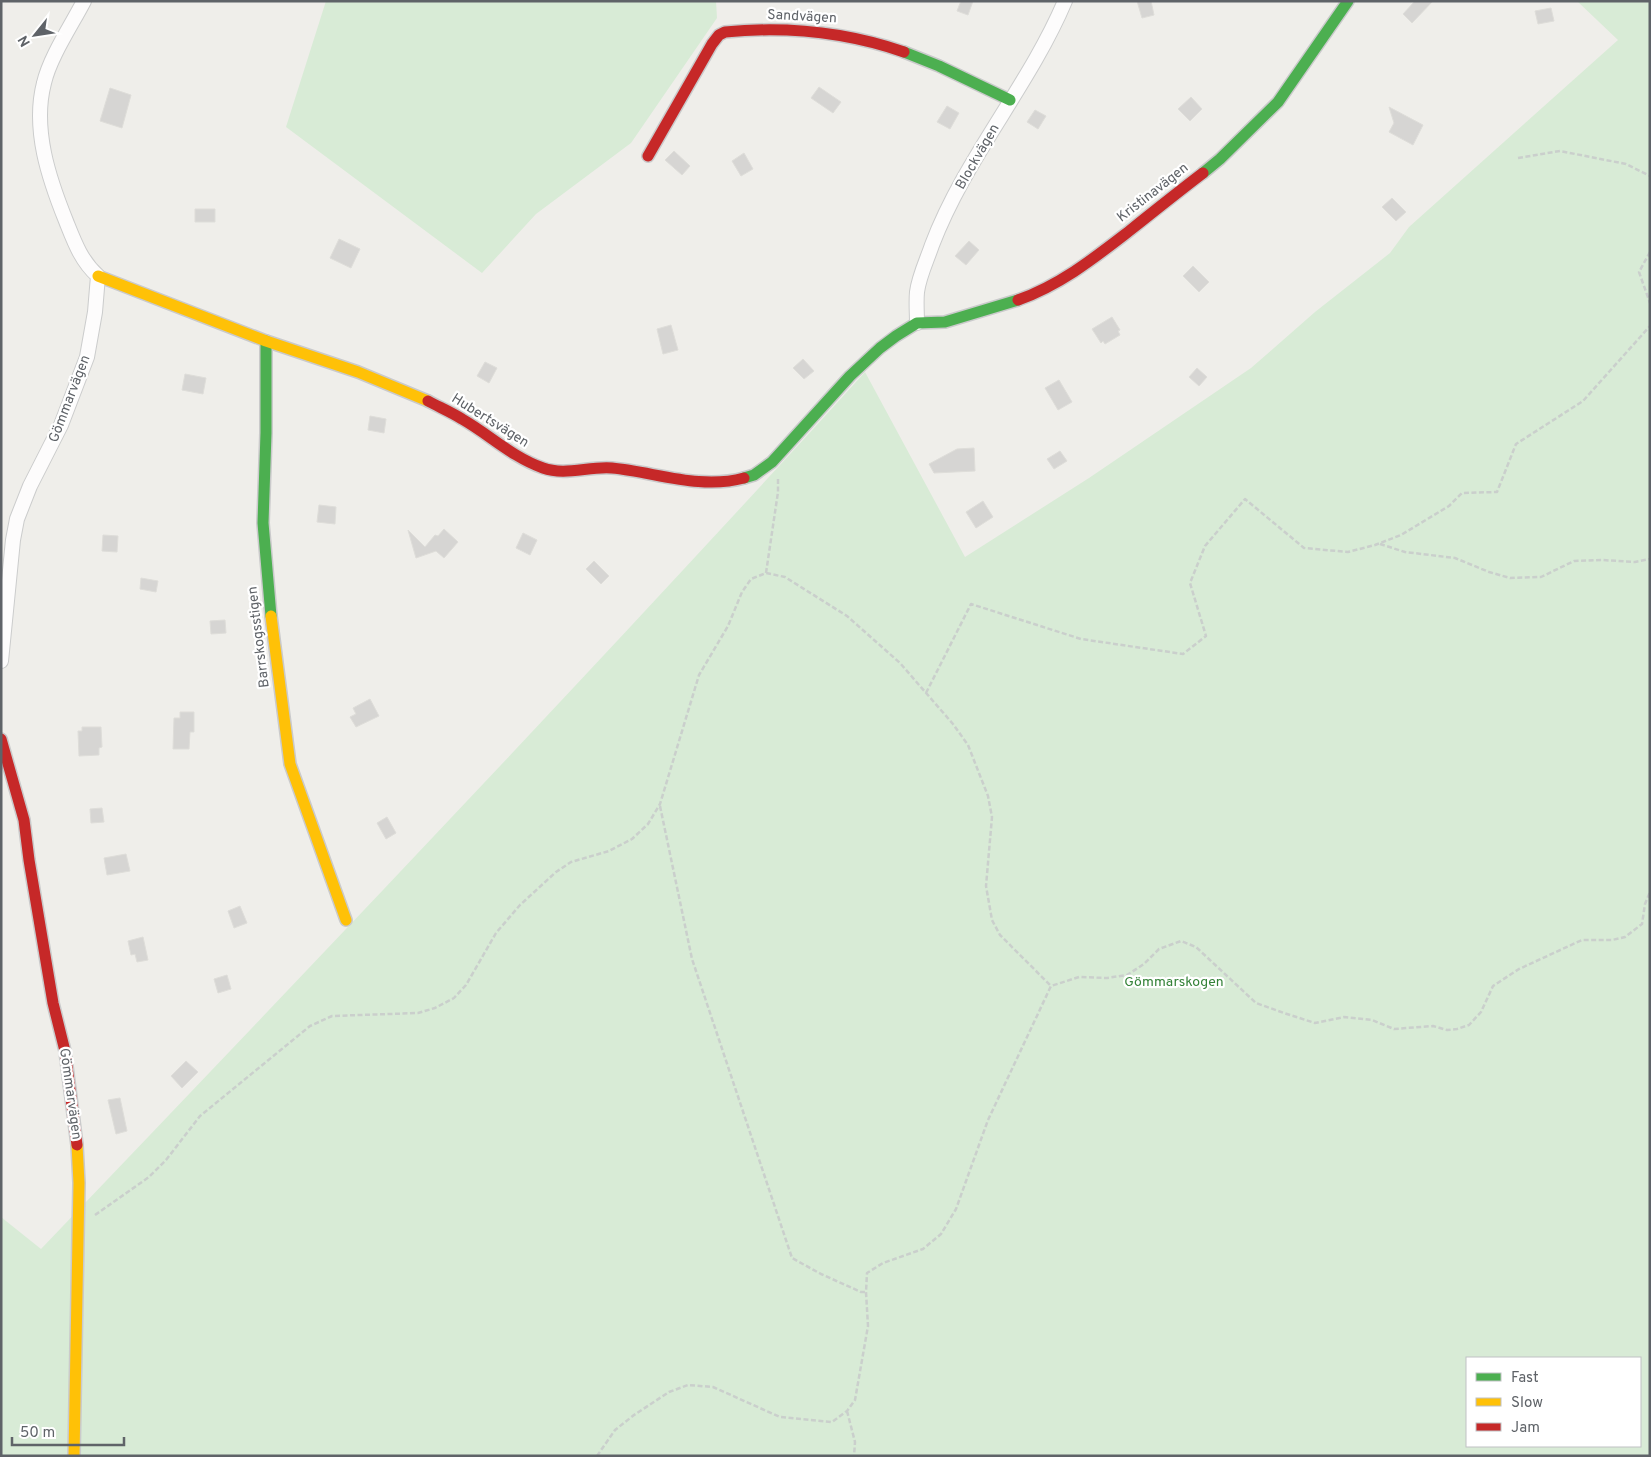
<svg xmlns="http://www.w3.org/2000/svg" width="1651" height="1457" font-family="Overpass,sans-serif">
<rect width="100%" height="100%" fill="#efeeea"/>
<!-- green -->
<path fill="#d8ebd6" fill-rule="evenodd" d="M326 1H716L717 18 631 143 536 214 482 273 286 127Z
M1577 1H1650V1456H1V1217L41 1249C318 959 595 669 865 372L965 557 1089 478 1251 368 1315 312 1390 253 1409 227 1618 40ZM1467 1358H1640V1446H1467Z"/>
<!-- building -->
<path fill="#d6d5d3" stroke="#deddd9" d="M961 1H973L968 15 957 11Z
M1137 1H1151L1154 15 1142 18Z
M1415 1H1433L1412 23 1403 14Z
M1551 8 1554 21 1538 24 1535 11Z
M819 87 841 102 833 113 811 98Z
M110 88 131 95 122 128 100 121Z
M1191 97 1202 109 1190 121 1178 109Z
M947 106 959 113 950 129 937 122Z
M1389 107 1423 125 1413 145 1389 132 1394 123Z
M1035 110 1046 116 1038 129 1027 122Z
M674 151 690 166 682 175 665 160Z
M744 153 753 169 741 176 732 161Z
M1392 198 1406 212 1396 221 1382 207Z
M195 209H215V222H195Z
M339 239 360 249 351 268 330 258Z
M969 241 979 250 966 265 955 256Z
M1193 266 1209 282 1199 292 1183 276Z
M1112 317 1120 330 1118 331 1120 335 1105 344 1103 341 1101 343 1092 329Z
M671 325 678 350 663 354 657 329Z
M803 359 814 371 804 379 793 368Z
M485 362 497 368 489 383 477 376Z
M1197 368 1207 377 1199 386 1189 377Z
M185 374 206 378 203 394 182 390Z
M1059 380 1072 402 1058 410 1045 388Z
M370 416 386 419 384 433 368 430Z
M974 448 975 471 934 473 929 464 957 449Z
M1060 451 1067 461 1054 469 1047 459Z
M983 501 993 517 976 528 966 512Z
M319 505 336 507 335 524 317 522Z
M444 529 458 542 444 558 436 551 416 558 408 530 425 547 435 535 438 536Z
M523 533 537 540 530 555 516 548Z
M103 535 118 536 117 552 102 551Z
M594 561 609 576 601 584 586 569Z
M141 578 158 581 156 592 140 589Z
M225 620 226 633 211 634 210 621Z
M370 699 379 716 356 727 350 717 356 714 353 708Z
M180 712H194V732H190L189 749H173L174 718H180Z
M82 727H101L102 747 99 748V755L79 756 78 731H82Z
M102 808 104 822 91 823 90 809Z
M387 817 396 833 386 839 377 823Z
M126 854 130 871 107 875 104 858Z
M240 906 247 923 234 928 228 911Z
M143 937 148 960 137 962 135 954 131 955 128 941Z
M227 975 231 989 218 993 214 979Z
M186 1061 198 1072 182 1088 171 1076Z
M120 1098 127 1131 116 1134 108 1100Z"/>
<g fill="none" stroke-linecap="round" stroke-linejoin="round">
<defs>
<path id="street" d="M917 323C917 313 916 302 917 292 919 276 927 260 932 245 965 158 1029 86 1065 1
M1 661 13 540 17 519 30 486 61 425 87 357 95 312 98 276C81 261 74 241 66 221 49 179 32 129 44 83 50 57 71 26 84 1"/>
<path id="fast" d="M904 52 939 66 1010 100
M1203 173 1220 159 1278 102 1348 1
M266 341V433L263 523 271 616
M744 478 754 475 772 462 850 376 880 348 896 336 917 323 945 322 1018 300"/>
<path id="slow" d="M98 276 266 341 358 372 428 401
M271 616 290 764 346 920
M74 1456 79 1183 77 1145"/>
<path id="jam" d="M648 156 712 44 719 35 725 32C787 26 846 32 904 52
M1018 300C1060 285 1093 259 1128 232 1153 212 1178 192 1203 173
M428 401C439 407 451 412 462 419 490 435 512 457 543 468 565 476 589 466 612 468 655 472 700 490 744 478
M1 739 24 820 29 860 53 1003 65 1051 77 1145"/>
</defs>
<!-- street casing -->
<use href="#street" stroke="#cbcccc" stroke-width="16"/>
<!-- fast casing -->
<use href="#fast" stroke="#cacacb" stroke-width="14"/>
<!-- slow casing -->
<use href="#slow" stroke="#cacacb" stroke-width="14"/>
<!-- jam casing -->
<use href="#jam" stroke="#cacacb" stroke-width="14"/>
<!-- path -->
<path stroke="#cacfcc" stroke-width="2.5" stroke-dasharray="5 2.5" stroke-linecap="butt" d="M1518 158 1560 151 1626 164 1650 176
M1650 252 1639 272 1650 303
M1380 544 1405 552 1455 558 1489 572 1510 578 1541 577 1574 561 1602 560 1635 562 1650 559
M766 573 778 492V478
M926 693 971 604 1081 639 1183 654 1206 636 1190 583 1205 546 1245 499 1304 548 1348 552 1375 545 1401 535 1449 506 1462 493 1497 492 1516 444 1583 401 1650 326
M660 806 692 959 792 1258 821 1274 861 1292H866
M95 1215 149 1177 166 1160 200 1116 310 1026 332 1016 418 1013 435 1008 454 998 466 985 496 933 520 905 556 872 571 862 609 851 632 839 648 824 660 804 699 675 728 626 742 592 751 579 766 573 785 577 847 616 900 663 953 724 968 745 988 796 992 817 986 886 992 920 1000 935 1051 986
M847 1411 855 1442 854 1456
M597 1456 615 1430 634 1415 669 1392 688 1385 713 1387 780 1417 832 1422 847 1411 855 1400 868 1326 866 1292 867 1273 883 1263 923 1249 941 1234 956 1209 988 1120 1051 986 1079 977 1107 978 1127 975 1144 964 1159 949 1181 941 1196 947 1256 1003 1284 1013 1315 1023 1344 1017 1372 1020 1394 1029 1433 1026 1447 1030 1457 1029 1469 1025 1481 1012 1493 986 1519 969 1582 940H1612L1625 937 1642 924 1645 904 1650 892"/>
<!-- street -->
<use href="#street" stroke="#fdfcfc" stroke-width="14"/>
<!-- fast -->
<use href="#fast" stroke="#4caf50" stroke-width="11"/>
<!-- slow -->
<use href="#slow" stroke="#ffc107" stroke-width="11"/>
<!-- jam -->
<use href="#jam" stroke="#c62828" stroke-width="11"/>
</g>
<g text-anchor="middle" dominant-baseline="central" stroke-width="4.5" stroke-linejoin="round" paint-order="stroke">
<!-- street labels -->
<g font-size="14" fill="#5f6368" stroke="#fff">
<text transform="translate(802 17) rotate(3)">Sandvägen</text>
<text transform="translate(978 157) rotate(-60)">Blockvägen</text>
<text transform="translate(1153 193) rotate(-38)">Kristinavägen</text>
<text transform="translate(70 399) rotate(-69)">Gömmarvägen</text>
<text transform="translate(490 421) rotate(32)">Hubertsvägen</text>
<text transform="translate(259 637) rotate(-97)">Barrskogsstigen</text>
<text transform="translate(70 1094) rotate(82)">Gömmarvägen</text>
</g>
<!-- park labels -->
<g font-size="14" fill="#348238" stroke="#fff">
<text x="1174" y="982">Gömmarskogen</text>
</g>
</g>
<!-- border -->
<rect width="1651" height="1457" fill="none" stroke="#5f6368" stroke-width="5"/>
<!-- legend -->
<rect x="1466" y="1357" width="175" height="90" fill="#ffffff" stroke="#bfc1c3"/>
<rect x="1476" y="1373" width="25" height="8" fill="#4caf50" stroke="#bfc1c3"/>
<text x="1511" y="1382" font-size="15" fill="#5f6368">Fast</text>
<rect x="1476" y="1398" width="25" height="8" fill="#ffc107" stroke="#bfc1c3"/>
<text x="1511" y="1407" font-size="15" fill="#5f6368">Slow</text>
<rect x="1476" y="1423" width="25" height="8" fill="#c62828" stroke="#bfc1c3"/>
<text x="1511" y="1432" font-size="15" fill="#5f6368">Jam</text>
<!-- north arrow -->
<g transform="translate(35 35) rotate(240)" stroke="#ffffff" stroke-width="4" paint-order="stroke">
<path d="M0-4L9 19L0 12L-9 19Z" fill="#5f6368"/>
<text y="-8" font-size="14" font-weight="bold" text-anchor="middle" fill="#5f6368">N</text>
</g>
<!-- scale -->
<path d="M12 1437v8h112v-8" fill="none" stroke="#5f6368" stroke-width="2.5"/>
<text x="20" y="1437" font-size="15" fill="#5f6368" stroke="#ffffff" stroke-width="4" paint-order="stroke">50 m</text>
</svg>
